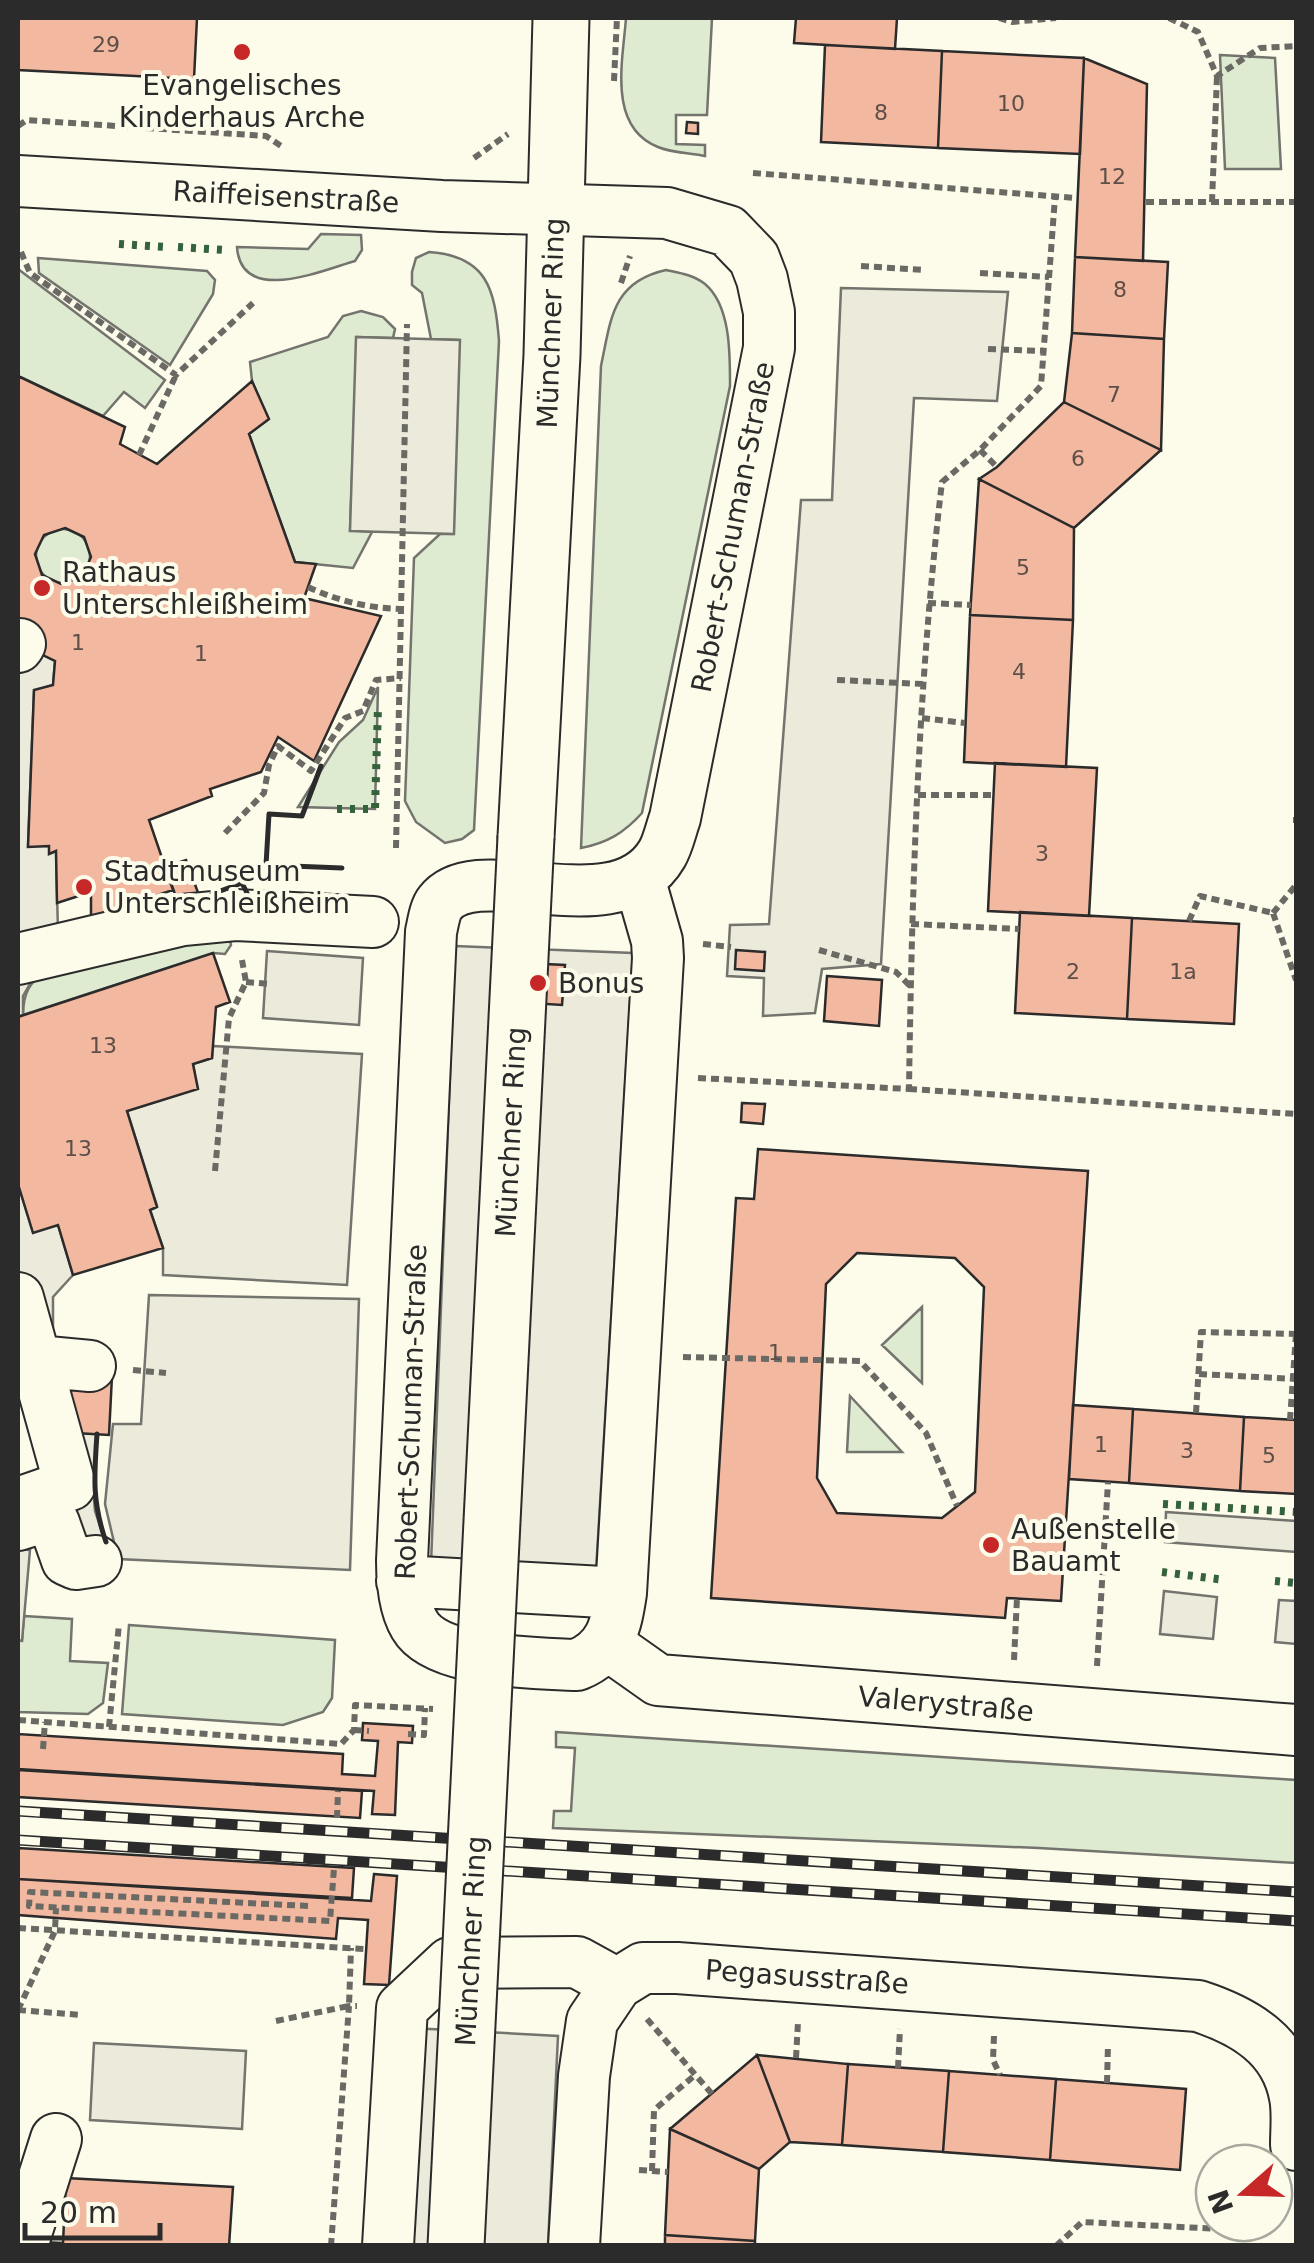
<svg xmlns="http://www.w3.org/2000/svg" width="1314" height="2263" font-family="'DejaVu Sans',sans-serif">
<rect width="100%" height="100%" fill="#fdfbea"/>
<!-- green -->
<path fill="#deebd1" stroke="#74746e" stroke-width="2.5" d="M626 18H712L707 115H676V144L705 145V156C691 153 672 153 658 147 607 127 623 60 626 18Z
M1220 55 1275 58 1281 169H1225Z
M321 234 361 235 362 250 355 261C323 270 241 306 237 247L308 249Z
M429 252C487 256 495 289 499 341L474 830 462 839 445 843 416 822 405 801 414 558 440 534H453L459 340 431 339 422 293 412 285V272L416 258Z
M38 258 207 271 215 280 213 294 170 365 39 273Z
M18 269 165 380 145 408 124 392 103 416 18 376Z
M666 270C680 273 694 275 705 284 731 306 730 355 730 386L642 813C624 833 607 843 581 848L601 366C611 319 612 282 666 270Z
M361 311 383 317 395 329 393 338 357 337 350 530 372 532 353 568 295 562 249 434 268 419 252 381 250 362 328 337 343 316Z
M36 556a27 27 0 1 1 54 0a27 27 0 1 1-54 0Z
M378 687 375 809 298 807 339 742 363 720Z
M228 930 231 945 225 954 213 953 23 1015C23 992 30 983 47 968Z
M922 1307V1383L882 1345Z
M850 1396 902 1452H847Z
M24 1616 72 1619 70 1661 108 1663 103 1703 88 1714 18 1712V1640H22Z
M129 1625 335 1640 332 1698 323 1712 283 1725 122 1714Z
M556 1732 1296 1780V1863L1039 1848 553 1828 554 1811H571L575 1748 556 1747Z"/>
<!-- parking -->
<path fill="#eceadb" stroke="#74746e" stroke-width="2.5" d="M841 288 1008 292 997 401 914 398 881 964 822 969 815 1013 763 1016 764 978 727 976 730 925 769 924 801 500H832Z
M356 337 460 340 454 534 350 531Z
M18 643 55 661 53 685 34 691 28 846H49L50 853 56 851 58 933 237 925 47 968 31 982 23 996V1015L18 1017Z
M455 946 633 953 596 1571 431 1564Z
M267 951 363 958 359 1025 263 1018Z
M213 1046 362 1054 347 1285 163 1275V1248L150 1210 157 1206 127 1111 197 1089 193 1064 212 1058Z
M18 1184 33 1232 58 1225 73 1275 53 1297V1342L97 1434 93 1488 95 1511 111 1558 87 1562 18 1347Z
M149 1295 359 1299 350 1570 118 1559 105 1504 113 1424H141Z
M1166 1512 1296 1521V1552L1165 1542Z
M18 1549 30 1550 22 1641 18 1640Z
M1164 1591 1217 1597 1213 1639 1160 1634Z
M1279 1600 1296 1601V1644L1275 1642Z
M412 2028 558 2036 548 2245 401 2246Z
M94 2043 246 2051 242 2129 90 2120Z"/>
<!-- building -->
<path fill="#f2b8a0" stroke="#2b2b2b" stroke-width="2.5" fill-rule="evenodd" d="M18 18H197L194 79 18 70Z
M796 18H897L895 49 794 43Z
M825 45 942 51 938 148 821 142Z
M942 51 1084 58 1080 154 938 148Z
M1084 58 1147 84 1143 261 1075 257Z
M687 122 698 123V134L686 133Z
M1075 257 1168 262 1164 339 1072 333Z
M1072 333 1164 339 1161 450 1064 402Z
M18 376 125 427 120 444 157 464 252 381 269 419 249 434 295 562 316 564 304 598 381 616 314 761 278 737 261 772 210 789 212 796 149 820 173 890 91 917V892L57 903 56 851 49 854V846L28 847 34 690 53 685 55 661 18 643ZM65 528 84 537 91 557 82 577 61 584 42 575 35 554 44 535Z
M1064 402 1161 450 1074 528 979 479 997 467Z
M979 479 1074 528 1073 620 970 615Z
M970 615 1073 620 1066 767 964 762Z
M995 763 1097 768 1089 916 988 911Z
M186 860 200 898 179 905 165 867Z
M1020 912 1132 918 1127 1019 1015 1013Z
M1132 918 1239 924 1234 1024 1127 1019Z
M736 950 765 952 764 971 735 969Z
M213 953 230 1002 216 1007 212 1058 193 1064 198 1089 127 1111 157 1207 150 1210 163 1248 73 1275 58 1225 33 1233 18 1184V1017Z
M502 962 565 965 562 1005 500 1001Z
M827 976 882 980 879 1026 824 1021Z
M742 1103 765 1104 763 1124 741 1122Z
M758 1149 1088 1171 1061 1601 1007 1598 1005 1618 711 1598 736 1198 754 1199ZM857 1253 955 1258 984 1287 975 1492 942 1518 837 1513 817 1478 826 1284Z
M112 1376 109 1435 75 1433 59 1380Z
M1073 1405 1133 1409 1129 1483 1069 1479Z
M1133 1409 1244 1417 1240 1491 1129 1483Z
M1244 1417 1296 1420V1494L1240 1491Z
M363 1723 413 1726 412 1743 398 1742 395 1815 372 1814 374 1791 18 1769V1734L343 1754 342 1774 375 1776 378 1741 362 1740Z
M18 1770 362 1791 360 1818 18 1797Z
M18 1848 354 1868 352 1898 18 1879Z
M374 1874 397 1876 389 1985 364 1984 368 1920 338 1918 336 1939 18 1915V1879L371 1901Z
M757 2055 790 2142 759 2169 670 2129Z
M757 2055 848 2064 842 2145 790 2142Z
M848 2064 949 2071 943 2152 842 2145Z
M949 2071 1056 2079 1050 2160 943 2152Z
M1056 2079 1186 2089 1180 2170 1050 2160Z
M670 2129 759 2169 755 2241 665 2235Z
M66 2178 233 2187 229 2246H41L42 2242 63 2243Z
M665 2235 755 2241V2246H665Z"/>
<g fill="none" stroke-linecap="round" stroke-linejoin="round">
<defs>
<path id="minor" d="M18 181 442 206 667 213 728 231 754 258 762 279 769 312V348L675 818C671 829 668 844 662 854 617 931 478 854 440 903 435 909 433 923 431 932L402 1561C402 1583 404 1612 418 1630 445 1663 536 1663 577 1665 611 1651 616 1626 621 1593L658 958 657 941 639 878
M18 647 20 644
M18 959 183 920 235 915 373 922
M18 1298 70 1485 18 1503
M37 1361 90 1366
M18 1525 43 1517 54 1523 67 1560 76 1564 96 1561
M402 1581 621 1593
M607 1644 658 1680 1296 1730
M22 2246 56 2139
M388 2246 402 2008 450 1963 577 1962 617 1984
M574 2246 584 2076 592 2021 617 1984 643 1968H677L1198 2006C1244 2021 1286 2045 1295 2097 1298 2112 1296 2130 1296 2145"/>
<path id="major" d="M526 837 552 355 561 18"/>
</defs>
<!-- minor casing -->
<use href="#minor" stroke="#2b2b2b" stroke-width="54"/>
<!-- major casing -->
<use href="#major" stroke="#2b2b2b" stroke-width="59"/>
<!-- path -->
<path stroke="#6a6964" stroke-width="6" stroke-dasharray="8 5" stroke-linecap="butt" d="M999 18 1012 22 1056 18
M1169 18 1198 32 1217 76 1260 48 1296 46
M614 81 617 18
M18 126 27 120 266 136 281 146
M474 158 508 134
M753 173 1076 198
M1146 202H1296
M1212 202 1217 76
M21 252 30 273 176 375 253 303
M861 266 923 270
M980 273 1049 277
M621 283 630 256
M988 349 1044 351
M980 450 997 467
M139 455 176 375
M308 587C338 601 368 608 401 609
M928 603 971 605
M837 680 923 684
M922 718 965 723
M918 795H993
M1296 817V823
M225 833 264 793 269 765 278 746 311 771 345 718 363 711 376 680 401 678
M396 848 407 324
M1273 913 1296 980
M1273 913 1296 885
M1189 921 1200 896 1273 913
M911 924 1019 929
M703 944 731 947
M819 950 896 972 910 986
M246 982 271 984
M698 1078 909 1089C912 886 918 683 942 482L980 450 1041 386 1055 197
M909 1089 1296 1114
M215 1171 229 1018 246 982 242 960
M683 1357 860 1361 926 1433 957 1506
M133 1370 166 1373
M1199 1374 1296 1379
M1196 1413 1201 1332 1296 1334
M1290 1420 1296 1334
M1014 1660 1017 1598
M1097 1666 1108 1482
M18 1720 341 1744 354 1730 355 1705 433 1709
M109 1727 119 1624
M354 1730 369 1731
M408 1734 424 1735 425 1708
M43 1749 45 1722
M337 1818 338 1791
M308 1906 30 1892 29 1906 330 1921 334 1868
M18 1928 364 1949
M18 2010 55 1931 56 1908
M18 2010 82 2015
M647 2019 712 2094
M276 2021 349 2006 351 1948
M994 2036 993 2060 1000 2075
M796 2058 798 2022
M898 2068 900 2029
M1107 2083 1108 2044
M639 2170 668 2172
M652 2171 654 2110 695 2075
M331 2246 349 2006H357
M1056 2246 1082 2222 1241 2230"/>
<!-- minor -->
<use href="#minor" stroke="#fdfbea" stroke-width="50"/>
<!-- major -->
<use href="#major" stroke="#fdfbea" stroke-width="55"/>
<defs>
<path id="rail" d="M18 1811 1296 1892
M18 1840 1296 1921"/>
</defs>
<!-- rail casing -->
<use href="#rail" stroke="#2b2b2b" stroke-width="11"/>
<!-- rail -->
<use href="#rail" stroke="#fdfbea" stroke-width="8" stroke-dasharray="22" stroke-linecap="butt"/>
<defs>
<path id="major-bridge" d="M456 2246 526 837"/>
</defs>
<!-- major-bridge casing -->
<use href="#major-bridge" stroke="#2b2b2b" stroke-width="59" stroke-linecap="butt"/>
<!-- major-bridge -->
<use href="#major-bridge" stroke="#fdfbea" stroke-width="55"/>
<!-- hedge -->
<path stroke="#34623c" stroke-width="8" stroke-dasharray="5 8" stroke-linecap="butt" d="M119 244 165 247
M178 247 224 250
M337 809H375L378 707
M1163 1504 1296 1512
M1162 1572 1225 1580
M1275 1581 1296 1583"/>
<!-- wall -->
<path stroke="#2b2b2b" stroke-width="5" d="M321 766 302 816 269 814 266 865 342 868
M212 894 242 883 247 893
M97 1434C94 1476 92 1502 106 1542"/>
</g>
<!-- markers -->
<g fill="#c62828" stroke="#fdfbea" stroke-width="4">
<circle cx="242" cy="52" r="10"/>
<circle cx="42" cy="588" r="10"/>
<circle cx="84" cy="887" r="10"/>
<circle cx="538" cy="983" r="10"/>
<circle cx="991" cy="1545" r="10"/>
</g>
<g text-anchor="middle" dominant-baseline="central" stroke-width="8" stroke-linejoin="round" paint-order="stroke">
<!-- number labels -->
<g font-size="22" fill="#5d4e48">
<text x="106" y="44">29</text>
<text x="1011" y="103">10</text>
<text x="881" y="112">8</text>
<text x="1112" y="176">12</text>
<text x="1120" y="289">8</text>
<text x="1114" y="394">7</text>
<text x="1078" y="458">6</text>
<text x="1023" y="567">5</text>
<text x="78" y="642">1</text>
<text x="201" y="653">1</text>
<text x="1019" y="671">4</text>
<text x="1042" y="853">3</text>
<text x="1073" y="971">2</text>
<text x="1183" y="971">1a</text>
<text x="103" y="1045">13</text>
<text x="78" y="1148">13</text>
<text x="775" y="1352">1</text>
<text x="1101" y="1444">1</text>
<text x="1187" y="1450">3</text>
<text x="1269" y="1455">5</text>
</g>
<!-- poi labels -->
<g font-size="28" fill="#2b2b2b" stroke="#fdfbea" text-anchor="start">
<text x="242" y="85" text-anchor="middle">Evangelisches<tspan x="242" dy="32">Kinderhaus Arche</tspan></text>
<text x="62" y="572">Rathaus<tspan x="62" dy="32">Unterschleißheim</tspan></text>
<text x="104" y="871">Stadtmuseum<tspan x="104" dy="32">Unterschleißheim</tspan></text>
<text x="558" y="983">Bonus</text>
<text x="1011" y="1529">Außenstelle<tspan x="1011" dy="32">Bauamt</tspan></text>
</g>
<!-- street labels -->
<g font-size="28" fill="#2b2b2b" stroke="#fdfbea">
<text transform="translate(286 197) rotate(3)">Raiffeisenstraße</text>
<text transform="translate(551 323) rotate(-88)">Münchner Ring</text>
<text transform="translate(733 527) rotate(-79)">Robert-Schuman-Straße</text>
<text transform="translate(511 1132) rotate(-87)">Münchner Ring</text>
<text transform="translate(411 1412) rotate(-88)">Robert-Schuman-Straße</text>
<text transform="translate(946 1704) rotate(5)">Valerystraße</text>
<text transform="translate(471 1941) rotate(-87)">Münchner Ring</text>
<text transform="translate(807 1977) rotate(4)">Pegasusstraße</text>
</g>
</g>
<!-- border -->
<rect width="1314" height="2263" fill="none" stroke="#2b2b2b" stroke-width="40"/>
<!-- north arrow -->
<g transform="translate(1244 2193) rotate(250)"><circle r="48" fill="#fdfbea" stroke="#a9a89e" stroke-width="2.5"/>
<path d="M0-8L18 38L0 25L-18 38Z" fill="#c62828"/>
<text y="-15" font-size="28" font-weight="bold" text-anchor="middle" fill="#2b2b2b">N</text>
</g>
<!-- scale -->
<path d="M25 2223v15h135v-15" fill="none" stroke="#2b2b2b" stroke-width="5"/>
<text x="40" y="2223" font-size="30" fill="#2b2b2b" stroke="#fdfbea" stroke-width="8" paint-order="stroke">20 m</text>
</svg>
